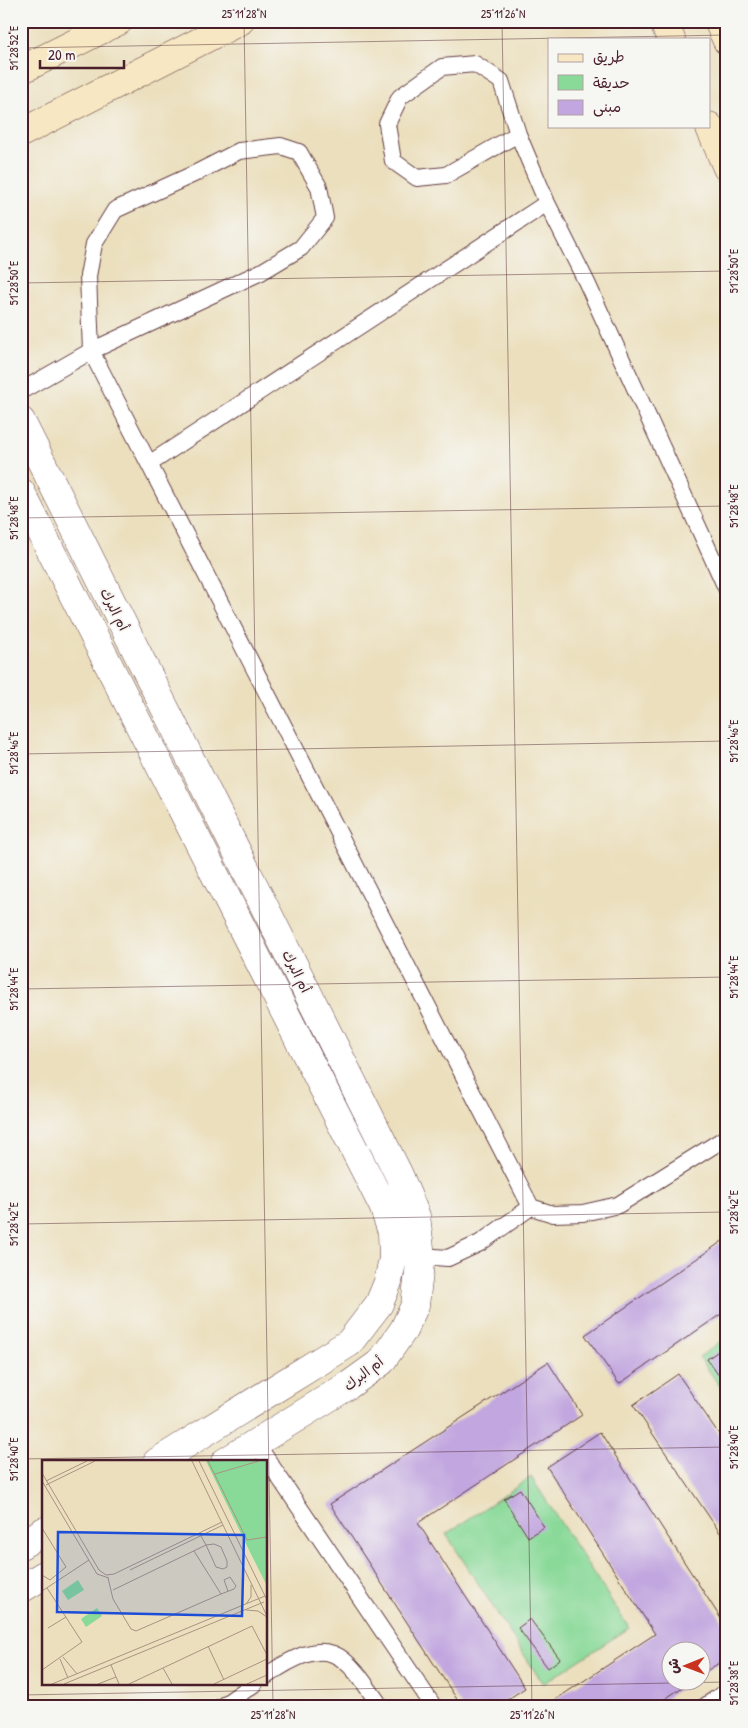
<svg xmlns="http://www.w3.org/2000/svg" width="748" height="1728" font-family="'Patrick Hand','Playpen Sans Arabic',sans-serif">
<rect width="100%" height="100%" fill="#f6f6f2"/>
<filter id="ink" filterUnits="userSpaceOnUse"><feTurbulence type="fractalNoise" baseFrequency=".02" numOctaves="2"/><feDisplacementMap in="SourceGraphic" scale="10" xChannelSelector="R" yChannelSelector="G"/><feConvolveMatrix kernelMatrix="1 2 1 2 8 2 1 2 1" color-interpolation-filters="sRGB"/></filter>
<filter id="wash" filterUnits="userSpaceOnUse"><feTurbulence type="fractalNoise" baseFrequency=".0096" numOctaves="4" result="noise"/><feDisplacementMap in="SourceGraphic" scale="20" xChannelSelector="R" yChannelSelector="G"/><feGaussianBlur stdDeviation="1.12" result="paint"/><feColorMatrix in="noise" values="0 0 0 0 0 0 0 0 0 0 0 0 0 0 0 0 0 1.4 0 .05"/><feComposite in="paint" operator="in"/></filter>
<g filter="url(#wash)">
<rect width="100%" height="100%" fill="#ebdfbd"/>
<!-- green -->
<path fill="#89d998" stroke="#6a7c62" d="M727 1337V1396L699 1357Z
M531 1477 629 1628 543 1684 446 1534Z"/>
<g id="blocks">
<!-- building -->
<path fill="#c1a6df" d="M727 1238V1310L619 1384 585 1335Z
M720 1350 727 1360V1387L707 1359Z
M548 1362 582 1415 418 1523 525 1688 496 1707H462L330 1504Z
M678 1374 727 1446V1543L633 1405Z
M600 1432 727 1628V1658L700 1675V1650H670V1680H693L653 1707H544L655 1634 547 1467Z
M520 1489 544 1527 528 1537 504 1499Z
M530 1619 560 1659 548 1668 518 1628Z"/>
</g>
</g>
<g filter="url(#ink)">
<use href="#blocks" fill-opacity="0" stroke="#623c41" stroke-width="1"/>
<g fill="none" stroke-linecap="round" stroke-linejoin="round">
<defs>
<path id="lane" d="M518 134 446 175 417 178 393 161 387 124 400 97 442 67 475 64 501 81 518 134 547 203
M281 146 299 152 319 187 325 218 301 248 261 272 91 351 88 276 94 244 115 210 196 173 239 151Z
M21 391 91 351 531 1207
M149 464 547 203 587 283 727 590
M421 1256 448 1258 480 1243 531 1207 553 1214 583 1213 618 1205 727 1137
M256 1443 434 1707
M266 1676C330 1632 343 1651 381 1707
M221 1707 254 1684
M704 1707 727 1691"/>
<path id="street" d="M21 421 399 1175 416 1216 421 1256 415 1305 404 1329 381 1362 349 1385 225 1462
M21 492 383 1206 392 1232 393 1258 388 1282 379 1304 349 1343 157 1462
M21 1545 44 1531
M21 1589 44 1575"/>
<path id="secondary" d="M663 21 671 39
M718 21 727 41
M21 70 119 21
M709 126 727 168
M21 133 240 21"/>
</defs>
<!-- lane casing -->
<use href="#lane" stroke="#623c41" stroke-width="18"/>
<!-- street casing -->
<use href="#street" stroke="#623c41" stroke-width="29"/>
<!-- secondary casing -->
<use href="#secondary" stroke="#623c41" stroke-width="29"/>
<!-- lane -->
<use href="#lane" stroke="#fff" stroke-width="16"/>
<!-- street -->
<use href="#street" stroke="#fff" stroke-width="28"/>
<!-- secondary -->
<use href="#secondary" stroke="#f7e8c3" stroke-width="28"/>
</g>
</g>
<!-- ticks -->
<path fill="none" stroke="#4a1f2b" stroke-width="1" stroke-opacity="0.45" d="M244 21 273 1707M502 21 532 1707M21 48 727 35M21 283 727 271M21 518 727 506M21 754 727 741M21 989 727 977M21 1224 727 1212M21 1459 727 1447M21 1695 727 1682"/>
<g text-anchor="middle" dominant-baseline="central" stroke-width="4" stroke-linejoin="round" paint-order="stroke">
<!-- street labels -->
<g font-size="14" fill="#4a1f2b" stroke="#f6f6f2">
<text transform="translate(115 609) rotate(63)">أم البرك</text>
<text transform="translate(297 971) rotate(63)">أم البرك</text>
<text transform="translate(363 1373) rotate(-38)">أم البرك</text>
</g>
</g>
<!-- overview -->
<g transform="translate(42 1460)">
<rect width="225" height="225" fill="#ebdfbd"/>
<path d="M164 1H225V126L208 92ZM36 120 42 130 26 140 20 131ZM55 148 60 156 44 167 39 159Z" fill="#89d998"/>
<path fill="none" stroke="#ab9283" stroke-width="1" d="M150 1 225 156M157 1 225 140M166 1 205 80 225 77M0 13 57 110 64 115 72 114 180 62M173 14 217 1M0 21 55 114 67 118M4 21 45 1M4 25 53 1M0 68 24 107 8 120 0 115M172 84 179 87 185 101V107L181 109 174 107 164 85ZM88 110 181 65M66 118 71 139 89 169 94 171 179 134 152 91M71 130 164 85 159 76M0 131 47 100M179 134 192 129 194 126 188 117 182 120 186 131M204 144 209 137V125M204 150 216 151 225 157M6 168 24 157M166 186 182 220M21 197 35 214M18 199 26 218M69 205 77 224M121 208 130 224M0 210 40 182 5 128M10 224 223 136M22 224 222 142M56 224 74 217M87 224 210 166 225 195M172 224 225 199M205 224 225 215"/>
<path fill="#1d4ed8" fill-opacity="0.15" stroke="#1d4ed8" stroke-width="2.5" d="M16 72 202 75 200 156 15 152Z"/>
<rect width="225" height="225" fill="none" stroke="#4a1f2b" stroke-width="2.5"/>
</g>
<!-- margin -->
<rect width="748" height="1728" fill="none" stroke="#f6f6f2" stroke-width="55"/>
<!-- legend -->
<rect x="548" y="38" width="162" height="90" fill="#f6f6f2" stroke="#b1a0a2"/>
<rect x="558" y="54" width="25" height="8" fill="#f7e8c3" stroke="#b1a0a2"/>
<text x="593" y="62" font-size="15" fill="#4a1f2b">طريق</text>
<rect x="558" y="75" width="25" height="15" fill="#89d998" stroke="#b1a0a2"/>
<text x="593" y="88" font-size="15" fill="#4a1f2b">حديقة</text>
<rect x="558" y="100" width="25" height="15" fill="#c1a6df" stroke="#b1a0a2"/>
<text x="593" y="112" font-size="15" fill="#4a1f2b">مبنى</text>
<!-- north arrow -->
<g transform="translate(686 1666) rotate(269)"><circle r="24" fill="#f6f6f2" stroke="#b1a0a2"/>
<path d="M0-4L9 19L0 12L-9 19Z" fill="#c8321e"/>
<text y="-8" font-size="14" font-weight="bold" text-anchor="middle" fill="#4a1f2b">ش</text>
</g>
<!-- scale -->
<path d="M40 60v8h84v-8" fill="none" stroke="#4a1f2b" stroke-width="2.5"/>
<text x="48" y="60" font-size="15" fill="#4a1f2b" stroke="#f6f6f2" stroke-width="4" paint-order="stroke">20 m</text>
<rect x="28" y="28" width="692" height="1672" fill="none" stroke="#4a1f2b" stroke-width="2"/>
<g font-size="12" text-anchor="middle" fill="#4a1f2b">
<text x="244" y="18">25°11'28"N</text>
<text x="503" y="18">25°11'26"N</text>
<text transform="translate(14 48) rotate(-90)" y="4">51°28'52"E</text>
<text transform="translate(734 271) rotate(-90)" y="4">51°28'50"E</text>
<text transform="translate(14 283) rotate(-90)" y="4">51°28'50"E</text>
<text transform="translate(734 506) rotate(-90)" y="4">51°28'48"E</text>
<text transform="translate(14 518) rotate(-90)" y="4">51°28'48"E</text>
<text transform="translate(734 741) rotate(-90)" y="4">51°28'46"E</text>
<text transform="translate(14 753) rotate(-90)" y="4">51°28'46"E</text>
<text transform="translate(734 977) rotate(-90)" y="4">51°28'44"E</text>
<text transform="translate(14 989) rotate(-90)" y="4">51°28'44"E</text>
<text transform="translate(734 1212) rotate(-90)" y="4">51°28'42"E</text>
<text transform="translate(14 1224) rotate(-90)" y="4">51°28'42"E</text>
<text transform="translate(734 1447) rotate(-90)" y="4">51°28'40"E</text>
<text transform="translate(14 1459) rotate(-90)" y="4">51°28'40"E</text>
<text transform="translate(734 1683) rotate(-90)" y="4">51°28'38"E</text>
<text x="273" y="1719">25°11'28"N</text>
<text x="532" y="1719">25°11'26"N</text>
</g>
</svg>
